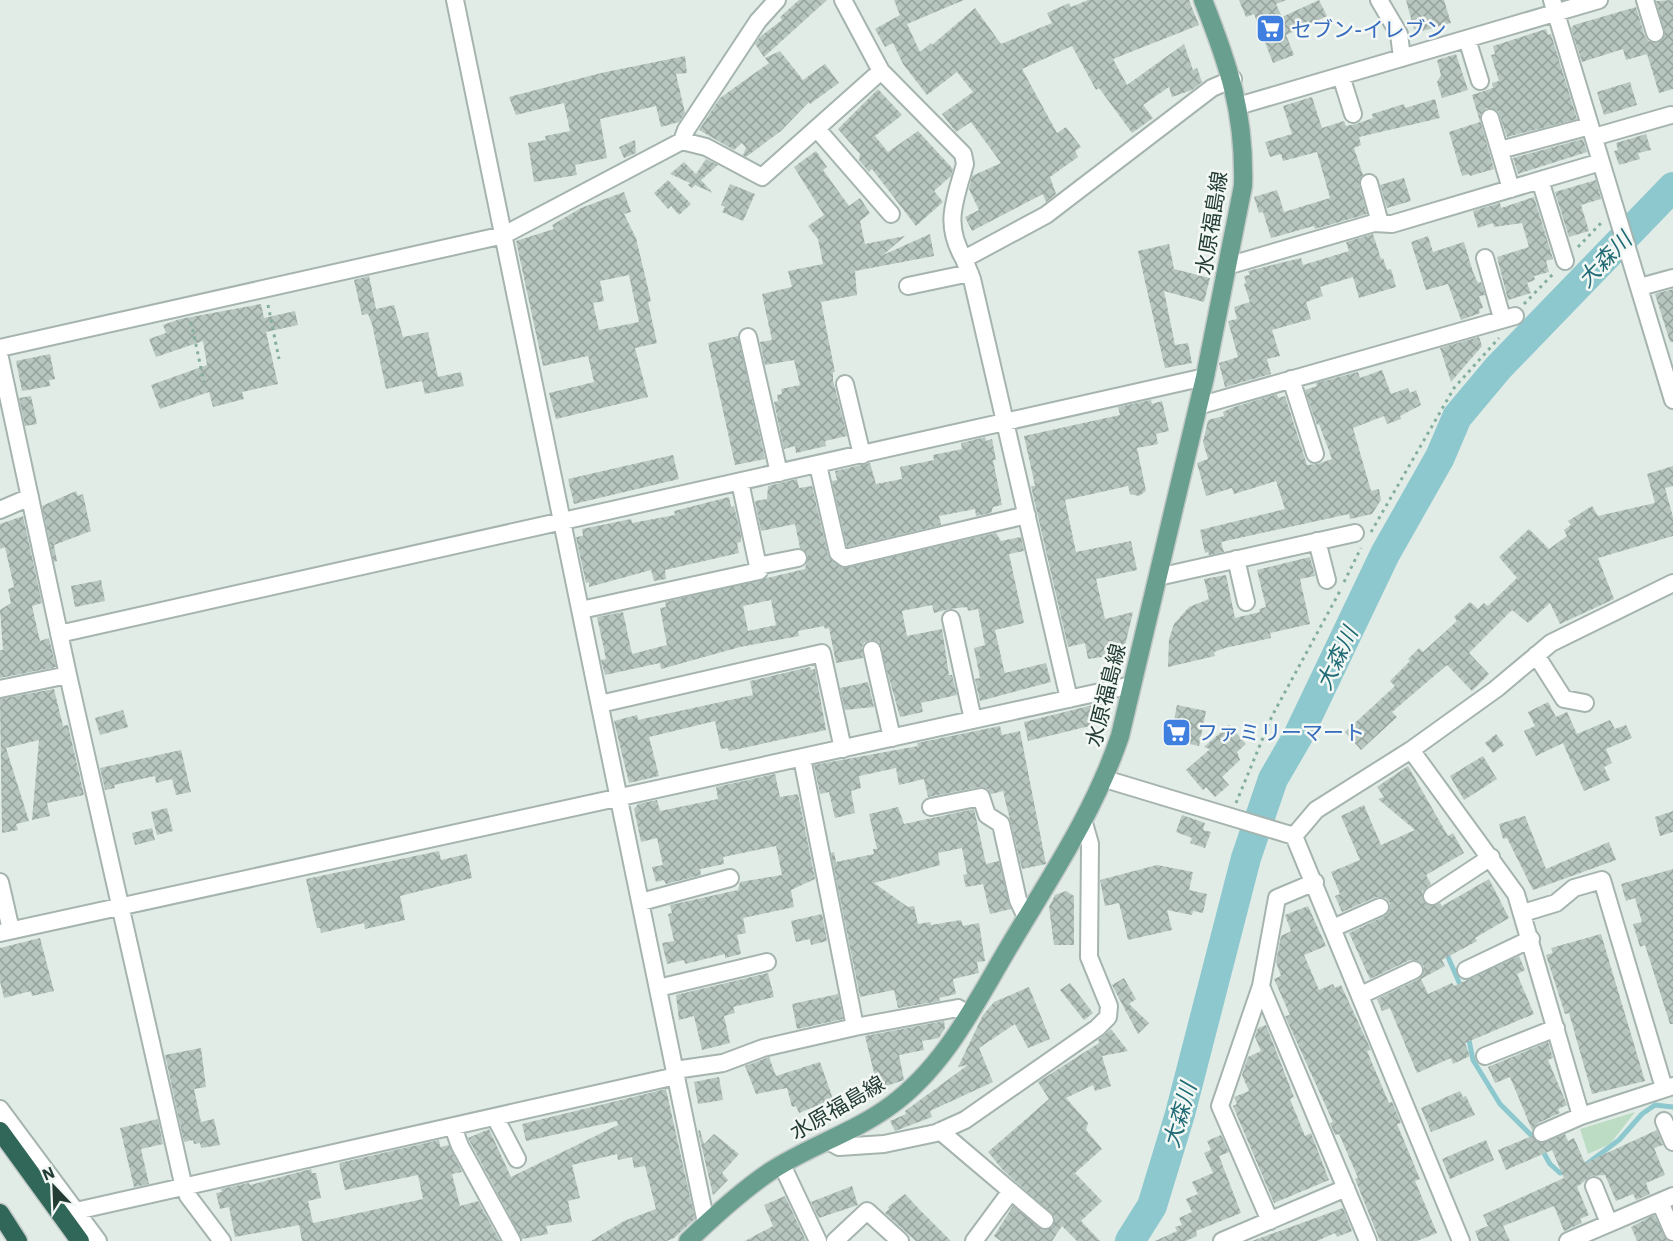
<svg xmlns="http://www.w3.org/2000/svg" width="1673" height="1241" font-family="'IBM Plex Sans','Noto Sans JP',sans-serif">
<defs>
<pattern id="building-cross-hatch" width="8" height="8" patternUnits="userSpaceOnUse" patternTransform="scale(1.5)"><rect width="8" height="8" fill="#b8c6c0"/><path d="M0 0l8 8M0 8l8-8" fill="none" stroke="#95a29d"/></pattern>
</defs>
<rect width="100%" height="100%" fill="#e2ece7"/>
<!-- park -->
<path fill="#bcdcc3" d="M1635 1112 1610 1144 1588 1154 1580 1129Z"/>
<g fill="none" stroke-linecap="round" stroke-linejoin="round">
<!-- stream -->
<path stroke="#8dc8ce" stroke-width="5" d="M1445 950 1462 989
M1468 1035 1473 1060 1500 1104 1536 1140
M1541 1148 1550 1164 1560 1173 1567 1171
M1584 1166 1619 1140 1642 1114 1655 1105 1673 1107"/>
<!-- river -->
<path stroke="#8dc8ce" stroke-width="30" d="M1130 1241 1152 1206 1180 1114 1246 858 1273 779 1298 736 1385 554 1440 457 1457 417 1498 368 1673 187"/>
</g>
<!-- building -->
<path fill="url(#building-cross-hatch)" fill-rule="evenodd" d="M799 0H827L764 57 755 44 761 36 782 20 780 17Z
M894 0H964L907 24 920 52 931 43 932 45 975 8 1001 44 1052 23 1047 13 1069 3 1071 7 1088 0H1189L1199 25 1113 59 1127 85 1184 44 1193 70 1197 68 1202 82 1192 90 1172 97 1169 87 1143 105 1153 118 1132 133 1099 88 1096 90 1072 46 1022 69 1057 133 1066 127 1081 147 1075 151 1078 157 1050 177 1056 194 1046 202 1043 194 972 231 965 217 979 210 969 189 972 176 1001 163 971 122 956 132 942 114 973 92 957 72 927 95 903 64 893 43 885 47 875 29 900 15Z
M1239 0H1286L1276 4 1282 17 1319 0 1327 16 1286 35 1294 55 1273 63 1254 14 1246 17Z
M1406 0H1444L1451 23 1415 33Z
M1673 0V89L1659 93 1647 54 1626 60 1623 49 1582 62 1571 28 1574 25 1636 7 1645 37 1648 41 1657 43 1665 35 1656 1Z
M1546 29 1548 35 1551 34 1577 119 1507 137 1498 111 1486 108 1480 115V120L1494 169 1470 176 1469 174 1462 176 1449 132 1480 122 1472 95 1493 88 1492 83 1499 81 1491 55 1495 54 1493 46Z
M780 51 803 80 825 64 839 83 810 104 809 102 781 131 746 157 743 155 746 148 742 143 734 150 699 130 720 98 769 63 765 58Z
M1456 54 1468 90 1442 98 1437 82 1441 75 1437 60Z
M685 56 687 73 676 74 685 113 679 122 661 127 656 106 600 119 607 158 575 165 577 175 534 182 528 143 546 140 545 136 570 131 564 103 516 115 509 97 601 73Z
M1630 82 1637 105 1604 115 1597 92Z
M878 89 902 115 875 136 888 152 918 131 953 169 951 176 934 191 943 202 916 226 872 169 869 172 859 160 860 154 838 129Z
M1312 97 1322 128 1344 121 1346 126 1356 124 1373 118 1372 114 1404 104 1405 108 1435 99 1440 118 1359 137 1361 145 1354 148 1363 175 1359 185 1367 214 1315 229 1314 226 1271 238 1263 212 1259 213 1254 197 1277 190 1284 212 1330 198 1317 152 1283 161 1281 154 1270 157 1265 142 1292 134 1283 106Z
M1646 134 1651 150 1638 153 1640 159 1619 165 1614 151 1618 150 1616 143Z
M1583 139 1587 152 1518 174 1513 158Z
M635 140 636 153 624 158 619 147Z
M816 151 827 167 823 170 849 206 860 198 870 213 860 221 865 244 905 236 883 255 930 234 934 256 855 271 857 295 821 302 835 372H833V380L847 436 825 441 826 446 796 453 795 446 784 449 774 402 778 401 777 395 782 394 781 389 800 385 794 360 765 365 760 342 772 340 762 294 792 287 788 271 823 264 818 239 808 226 824 215 794 167Z
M706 159 718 165 701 180 713 193 695 185 692 188 688 185 690 183 670 174 684 162 696 174Z
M1404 178 1411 201 1387 208 1380 185Z
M668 180 691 204 679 215 671 206 668 209 654 193Z
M1596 180 1601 199 1581 205 1589 231 1569 237 1555 192Z
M730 184 755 194 743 221 722 212 725 207 721 205Z
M624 192 631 212 624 214 636 238 651 301 648 302 657 343 635 348 648 397 556 419 549 393 594 382 588 356 543 366 516 241 554 229 552 225 581 208ZM629 275 639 322 599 330 593 303 604 301 600 281Z
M1534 197 1553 259 1546 261 1549 272 1534 276 1535 280 1527 283 1531 293 1508 300 1497 257 1529 247 1522 223 1494 227 1493 223 1478 228 1473 211 1500 203 1501 208Z
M1373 234 1381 259 1383 258 1387 270 1391 269 1396 287 1359 298 1353 277 1320 287 1323 296 1306 302 1311 319 1272 330 1280 356 1267 359 1271 374 1225 387 1219 363 1238 357 1228 321 1237 319 1234 307 1250 302 1244 284 1246 283 1244 276 1250 275 1248 271 1301 258 1303 265 1349 251 1346 242Z
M1428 236 1433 252 1464 242 1473 272 1478 283 1481 282 1485 295 1479 296 1483 308 1479 309 1480 313 1461 320 1448 284 1426 290 1411 242Z
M1169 244 1174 269 1210 278 1204 302 1164 291 1175 345 1188 343 1192 363 1165 368 1138 251Z
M369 276 376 309 394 305 403 337 428 332 438 377 461 372 464 386 425 394 422 381 386 389 372 324 368 314 362 315 354 280Z
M1673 289V342H1670L1655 294Z
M261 304 264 318 295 311 298 325 266 332 278 384 242 392 244 399 213 407 209 392 160 409 151 385 207 365 203 341 156 357 149 339 166 333 163 325 180 319Z
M738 336 765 459 735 465 708 343Z
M1479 337 1482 346 1451 382 1440 348Z
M50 354 55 379 49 380 50 386 22 391 16 361Z
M1382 370 1391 394 1408 388 1410 393 1416 390 1421 405 1400 416 1401 419 1387 424 1384 416 1353 428 1371 491 1379 489 1381 500 1372 514 1350 519 1349 514 1221 542 1224 552 1209 555 1208 552 1205 553 1200 530 1285 509 1276 481 1234 494 1232 488 1206 496 1197 463 1208 459 1203 442 1208 420 1224 416 1223 412 1231 408 1277 394 1278 398 1285 396 1307 465 1318 464 1332 459 1319 424 1317 425 1305 390 1317 386 1316 383 1358 372 1360 378Z
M31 396 37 424 25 426 19 398Z
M1151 400 1152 404 1162 401 1169 431 1156 434 1158 444 1137 448 1146 491 1139 496 1130 494 1128 486 1065 500 1076 552 1131 541 1137 570 1096 579 1105 619 1133 612 1123 654 1088 659 1085 643 1068 647 1031 486H1035L1024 436 1120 415 1118 407Z
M985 437 986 441 992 439 996 460H993L1002 505 993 507 991 513 976 516 975 509 939 516 941 525 847 547 832 481 837 480 835 471 870 463 876 484 902 479 900 467 934 460 933 455 962 449 961 443Z
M673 455 679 479 574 504 568 479Z
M1673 466V486L1665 488 1673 517V536L1598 558 1614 599 1560 624 1550 603 1528 623 1512 610 1469 653 1489 674 1472 691 1447 665 1392 712 1397 717 1361 750 1345 732 1395 686 1390 681 1410 661 1408 659 1419 648 1423 652 1457 621 1454 617 1470 602 1478 609 1484 603 1488 606 1517 578 1499 557 1529 529 1549 549 1567 536 1564 530 1571 525 1568 521 1592 506 1598 516 1655 503 1647 474Z
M797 479 799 488 812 486 828 555 843 568 996 533 1001 541 1021 537 1024 551 1009 554 1024 623 995 630 1004 670 1005 673 1046 663 1051 682 980 701 975 679 980 678 974 648 985 645 978 609 968 611 967 607 949 609 934 613 932 605 902 611 907 636 942 629 949 675H952L957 695 921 703 923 712 900 717 879 642 870 640 864 643 862 647 863 658 836 663 829 628 825 629 824 626 798 631 799 636 740 647 661 669 660 663 605 675 601 660 606 659 597 617 623 612 632 654 667 645 660 608 666 607 665 602 805 569 808 555 800 548 795 524 761 531 755 501 767 499 768 486ZM771 600 776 625 748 631 743 606Z
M76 491 78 496 83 494 91 531 54 545 57 561 54 562 42 506Z
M729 497 731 507 734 506 741 535V542L737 543 739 553 665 570 666 579 654 581 651 570 589 587V582L586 583 576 537 583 536 582 529 631 519 632 523 675 515 674 511Z
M23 516 42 603 32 606 40 641 49 638 56 667 0 678V650H3L0 610 11 603 8 589 14 587 5 547 0 549V524Z
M1310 557 1315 576 1300 579 1310 624 1270 633 1271 638 1225 648 1214 652 1215 656 1168 667 1169 639 1174 624 1189 607 1209 599 1204 579 1226 575 1235 618 1260 612 1259 609 1266 607 1257 570Z
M101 580 105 601 75 607 71 586Z
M810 667 811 670 815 669 826 730 729 751 728 748 721 749 715 721 649 737 659 776 629 783 614 721 637 715 638 720 753 695 750 681Z
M868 682 874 707 845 710 840 688Z
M54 689 63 726 68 725 84 795 47 803 50 816 32 820 39 740 6 748 29 821 16 824 18 830 2 833 0 699Z
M1548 702 1556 717 1567 712 1577 734 1610 720 1615 729 1626 725 1632 738 1606 749 1612 763 1604 767 1610 780 1584 791 1563 743 1536 756 1524 731 1535 726 1528 712Z
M1101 703 1106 722 1028 741 1024 722Z
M1177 705 1206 711 1199 746 1170 740Z
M123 710 128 727 100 735 95 718Z
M1229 725 1246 744 1237 752 1240 760 1222 777 1229 785 1215 797 1206 787 1203 790 1186 770 1210 749 1204 747Z
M1000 726 1002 735 1020 731 1046 864 1022 869 1003 791 991 794 988 789 979 787 928 797 924 779 899 785 896 768 859 776 861 788 851 791 855 813 835 818 829 792 820 794 814 765 918 746 917 743Z
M1496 734 1504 745 1493 753 1485 743Z
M181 750 191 792 176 795 172 779 156 783 155 776 114 785 115 788 105 790 100 768Z
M1483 756 1497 779 1464 800 1450 776Z
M1408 766 1448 836 1453 833 1464 853 1426 875 1431 884 1422 892 1424 902 1432 906 1440 903 1442 906 1489 879 1509 918 1475 938 1477 941 1442 960 1445 966 1421 979 1428 994 1452 983 1454 986 1519 956 1525 970 1517 974 1534 1014 1465 1043 1470 1056 1453 1064 1451 1058 1417 1073 1390 1008 1382 1011 1377 999 1419 979 1423 975 1424 966 1419 961 1410 960 1370 979 1349 933 1385 916 1390 909V903L1386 898 1376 897 1342 912 1335 896 1340 894 1331 872 1360 860 1341 816 1364 805 1381 845 1415 830 1378 799 1384 797 1377 787Z
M775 774 780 797 798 794 815 879 791 890 794 907 743 918 746 933 737 935 741 954 725 958V954L685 964 684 960 667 964 662 943 674 941 668 914 672 913 670 905 738 890 740 882 782 875 776 846 723 857 724 864 700 869 701 875 666 884 664 880 656 882 652 867 663 865 657 838 641 842 634 809 638 804 657 800 660 811 718 799 716 787Z
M898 807 904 824 974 809 986 864 999 861 1011 909 990 914 983 884 966 887 963 875 967 874 962 848 938 853 940 865 874 883 908 907 914 906 918 924 930 922 931 925 961 920 963 926 979 923 981 936 985 961 977 962 979 973 953 979 956 994 939 998 940 1001 898 1008 894 990 860 997 831 853 834 852 836 862 874 854 873 849H877L869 814Z
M167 808 173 831 157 835 151 812Z
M1673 811V832L1660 836 1655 817Z
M1182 815 1205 823 1203 830 1211 832 1205 848 1190 843 1192 838 1176 832Z
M1525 816 1546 869 1609 842 1616 860 1533 890 1507 838 1503 839 1499 824Z
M152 828 155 840 135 845 132 833Z
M439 851 441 860 467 854 472 878 400 896 405 920 365 929 364 923 321 933 320 928H317L306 879Z
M1157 865 1193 872 1189 890 1207 894 1203 913 1193 911 1192 915 1167 910 1172 930 1128 940 1119 903 1105 906 1100 880Z
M1673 869V1024H1670L1645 945 1640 947 1633 924 1642 922 1635 898 1626 901 1621 884Z
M1066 891 1074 896V945H1054L1049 907 1055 895Z
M1308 906 1326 946 1304 955 1319 990 1333 984 1335 988 1341 985 1371 1050 1367 1051 1389 1103 1392 1102 1401 1123 1397 1124 1420 1179 1415 1181 1437 1233 1417 1241H1380L1355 1179 1358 1178 1339 1134 1335 1135 1330 1123 1333 1122 1285 1016 1290 1015 1274 979 1281 976 1276 962 1281 936 1291 931 1285 915Z
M822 914 827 941 811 945 810 939 796 942 791 921Z
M1601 934 1645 1081 1592 1094 1569 1013 1565 1014 1546 955 1553 953 1551 948Z
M40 938 54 991 32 996 31 991 4 998 0 981V948Z
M768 973 774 997 733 1007 735 1013 724 1016 730 1043 702 1050 694 1016 679 1020 676 995Z
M1124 978 1136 999 1129 1004 1149 1023 1138 1034 1112 985Z
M1070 983 1093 1013 1084 1020 1060 990Z
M1029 987 1050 1039 1028 1048 1015 1024 979 1048 993 1082 930 1111 932 1117 895 1131 890 1121 906 1114 905 1111 968 1065 958 1067 983 1015 994 1002Z
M838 994 843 1019 797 1029 792 1004Z
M944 1021 945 1028 939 1038 922 1041 924 1050 899 1055 904 1080 878 1089 865 1036Z
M1266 1025 1294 1097 1290 1099 1305 1136 1311 1133 1329 1180 1274 1203 1233 1106 1237 1104 1234 1097 1249 1091 1242 1075 1248 1057 1261 1051 1255 1037 1258 1028Z
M1111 1029 1128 1051 1102 1056 1111 1086 1095 1091 1093 1085 1066 1098 1088 1123 1086 1130 1102 1149 1075 1173 1102 1201 1081 1221 1100 1241H1077L1062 1226 1052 1241H1001L994 1236 1013 1206 1043 1230 1053 1227 1055 1217 1003 1170 988 1152 1049 1099 1038 1082 1099 1043 1098 1040Z
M1548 1042 1553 1058 1548 1060 1567 1105 1558 1109 1560 1113 1538 1123 1532 1130 1510 1077 1495 1083 1488 1067Z
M201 1048 206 1087 194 1089 201 1122 214 1119 220 1145 201 1148 200 1143 194 1144 193 1140 184 1142 165 1055Z
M769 1057 776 1076 820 1062 833 1099 799 1113 796 1106 792 1107 787 1088 756 1094 745 1066Z
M719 1077 723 1100 698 1104 694 1082Z
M666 1089 695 1219 674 1238 667 1241H591L624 1221 656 1209 645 1166 634 1168 632 1157 618 1160 617 1154 572 1165 580 1198 568 1201 572 1222 546 1226 548 1234 522 1239 468 1138 489 1129 511 1177 618 1125 617 1121 526 1141 522 1124Z
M1460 1091 1463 1097 1466 1096 1475 1115 1431 1132 1421 1108Z
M158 1119 163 1144 141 1149 149 1184 134 1187 120 1128Z
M700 1130 704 1144 714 1134 739 1154 722 1173 728 1180 713 1195 698 1131Z
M1657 1130 1663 1145 1654 1148 1665 1175 1646 1183 1650 1194 1636 1200 1633 1194 1616 1201 1605 1175 1591 1176 1577 1187 1589 1215 1580 1219 1582 1223 1564 1231 1554 1206 1503 1226 1510 1241H1479L1475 1231 1488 1226 1483 1215 1564 1178 1552 1150 1506 1170 1498 1150 1532 1136 1541 1143 1565 1134 1568 1141 1574 1138 1585 1163Z
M1221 1135 1229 1152 1219 1156 1241 1213 1196 1231 1197 1236 1186 1241H1155L1177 1231 1175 1227 1182 1225 1179 1218 1192 1212 1186 1199 1198 1194 1192 1182 1213 1173 1204 1153 1211 1150 1207 1141Z
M439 1140 440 1147 449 1145 462 1172 452 1174 460 1206 478 1201 500 1241H302L299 1225 235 1237 229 1207 220 1209 216 1193 222 1192 221 1189 249 1183 250 1185 311 1169 312 1173H316L321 1198 308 1201 313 1223 423 1199 418 1175 345 1190 339 1163Z
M1486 1140 1494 1160 1450 1179 1442 1159Z
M852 1186 858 1205 819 1218 811 1202Z
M905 1194 920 1210 951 1241H916L885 1213 889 1209 888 1207Z
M785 1196 806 1241H745L773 1226 764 1205Z
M1343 1208 1352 1231 1337 1237 1335 1233 1317 1241H1252Z
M1654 1215 1668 1241H1637L1631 1227Z"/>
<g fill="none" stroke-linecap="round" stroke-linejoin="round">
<defs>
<path id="minor" d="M455 0 706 1223
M843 0 881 71 963 154 965 164C955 201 943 223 964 259
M1379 0 1399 34 1402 58
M1552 0 1673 400
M1645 0 1655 33
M1467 39 1480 81
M1341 76 1353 114
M1238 106 1599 0
M1490 118 1511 189
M817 129 891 214
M1594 137 1671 115
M682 141 706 147 762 177 881 71
M1500 150 1590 126
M1540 180 1565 261
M1369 183 1380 223
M1485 258 1502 318
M1227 266 1374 223 1392 224 1601 162
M908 286 970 273
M1640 287 1673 278
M748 337 779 473
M0 348 504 235 682 141 686 130 758 21 777 0
M0 358 68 675 182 1179 188 1196 222 1241
M1291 379 1315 454
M845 384 862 455
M1198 406 1515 316
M818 465 838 553 845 558 1027 515
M0 510 30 497
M1317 541 1327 580
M1236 559 1246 602
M758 566 798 558
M1158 577 1355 533
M581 610 759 571 740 482
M951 619 973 720
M59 634 1205 377
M872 650 892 738
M1536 655 1564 699 1585 703
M0 689 68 675
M1069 699 972 279 964 259 1046 215 1212 88 1233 79
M600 704 822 653 843 749
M1411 750 1516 894 1581 1116
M1105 779 1294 836 1461 1241
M931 807 981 797 987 815 1001 824 1018 900 1026 917
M1294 836 1316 810 1411 750 1496 689 1551 643 1673 583
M0 882 11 930
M1432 896 1491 857
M641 902 730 878
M1523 913 1556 903 1574 888 1602 880 1664 1088
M1333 928 1380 907
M0 933 1132 685
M1466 970 1531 939
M1261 986 1368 1241
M658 988 767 962
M1361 995 1414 970
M855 1027 958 1008 968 1014
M1485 1056 1556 1028
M675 1070 723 1063 763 1048 855 1027 802 758
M0 1109 98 1241
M495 1117 517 1159
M1664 1121 1673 1142
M453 1127 460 1146 512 1241
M940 1131 1045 1220
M1542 1133 1581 1116 1673 1086
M828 1141 839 1147 884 1144 936 1133 965 1120 1097 1028 1108 1017 1109 1006 1089 957 1090 844 1084 823
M782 1165 818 1241
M1594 1186 1609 1223
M1660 1202 1673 1232
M76 1211 676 1076
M1270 1221 1220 1106 1261 986 1277 898 1315 882
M835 1241 867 1211 900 1241
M974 1241 1011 1191
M1222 1241 1346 1188
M1568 1241 1673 1196"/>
<path id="major" d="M688 1241C714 1216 741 1191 771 1171 809 1146 853 1133 890 1106 947 1065 978 998 1013 940 1053 873 1095 810 1120 736L1205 377 1243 186C1245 113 1229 66 1203 0"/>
<path id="highway" d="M0 1131 80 1241
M0 1213 18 1241"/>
</defs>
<!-- minor casing -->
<use href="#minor" stroke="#a5b4ae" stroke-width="20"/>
<!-- major casing -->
<use href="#major" stroke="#c1c8c6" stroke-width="21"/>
<!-- highway casing -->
<use href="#highway" stroke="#c1c8c6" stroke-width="21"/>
<!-- path -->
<path stroke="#84ae9e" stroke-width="3" stroke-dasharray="3 4.5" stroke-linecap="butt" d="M1578 247 1602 222
M1524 304 1555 272
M268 305 279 359
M191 322 204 382
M1371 532 1454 388 1499 338
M1344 582 1361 548
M1236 803 1272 716 1340 591"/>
<!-- minor -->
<use href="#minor" stroke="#fff" stroke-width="16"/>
<!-- major -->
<use href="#major" stroke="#699f8e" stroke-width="18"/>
<!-- highway -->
<use href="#highway" stroke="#306758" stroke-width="18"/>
</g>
<!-- icons -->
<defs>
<symbol id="supermarket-square" viewBox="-11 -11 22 22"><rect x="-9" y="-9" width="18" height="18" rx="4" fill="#3f7fe0" stroke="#f3f8f5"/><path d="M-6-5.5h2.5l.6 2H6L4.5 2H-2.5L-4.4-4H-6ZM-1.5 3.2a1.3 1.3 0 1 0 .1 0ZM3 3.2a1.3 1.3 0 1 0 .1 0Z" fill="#fff"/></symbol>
</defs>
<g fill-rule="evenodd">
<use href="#supermarket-square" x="1254" y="12" width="33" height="33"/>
<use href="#supermarket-square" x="1160" y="716" width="33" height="33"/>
</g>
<g text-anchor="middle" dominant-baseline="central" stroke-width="5" stroke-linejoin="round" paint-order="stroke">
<!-- shop labels -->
<g font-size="21" fill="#366cbe" stroke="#f3f8f5" text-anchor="start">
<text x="1291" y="29">セブン-イレブン</text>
<text x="1197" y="732">ファミリーマート</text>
</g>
<!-- street labels -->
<g font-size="21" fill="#233c34" stroke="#f3f8f5">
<text transform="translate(1211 223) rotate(-81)">水原福島線</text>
<text transform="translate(1105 695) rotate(-76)">水原福島線</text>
<text transform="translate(837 1107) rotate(-30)">水原福島線</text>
</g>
<!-- water labels -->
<g font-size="22" font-style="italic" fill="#206b75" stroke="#f3f8f5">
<text transform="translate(1604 259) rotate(-46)">大森川</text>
<text transform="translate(1336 658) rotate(-64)">大森川</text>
<text transform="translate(1179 1115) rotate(-74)">大森川</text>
</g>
</g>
<!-- north arrow -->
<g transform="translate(54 1187) rotate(337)" stroke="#f3f8f5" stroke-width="4.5" paint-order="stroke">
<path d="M0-4.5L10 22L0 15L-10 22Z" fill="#233c34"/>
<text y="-9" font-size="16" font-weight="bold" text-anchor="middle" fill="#233c34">N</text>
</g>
</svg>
